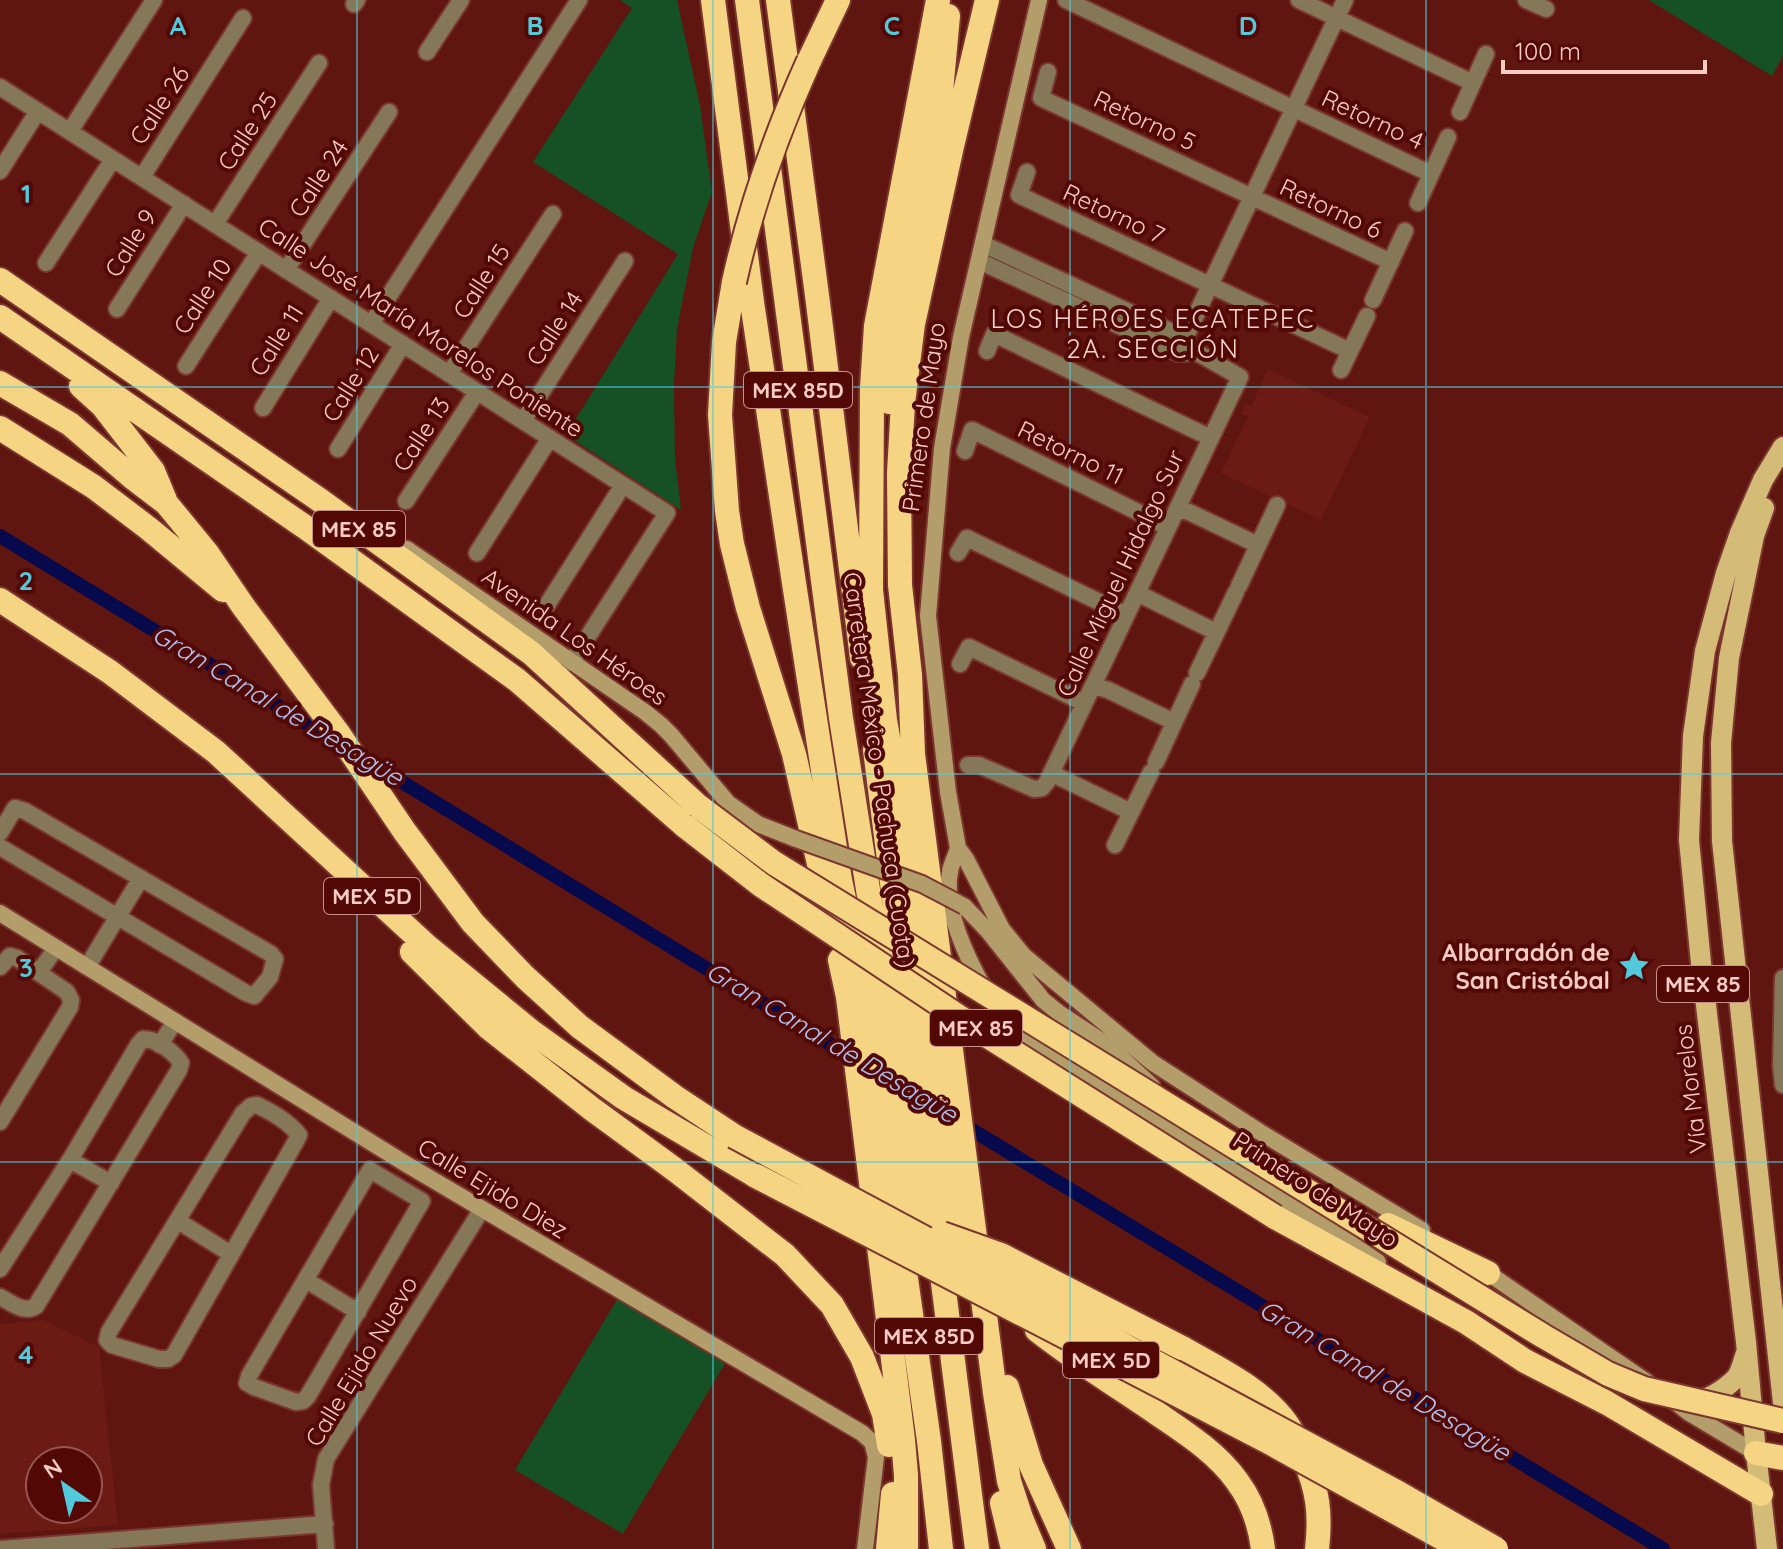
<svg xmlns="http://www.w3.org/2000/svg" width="1783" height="1549" font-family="Quicksand,sans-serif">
<rect width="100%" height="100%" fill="#5f1510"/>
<!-- built -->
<path fill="#6c1a14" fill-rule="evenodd" d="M1268 369 1370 417 1321 520 1221 473 1248 417 1241 413 1245 404 1251 406Z
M43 1320 99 1347 118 1525 0 1534V1324ZM40 1461H88V1509H40Z"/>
<!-- green -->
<path fill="#165025" d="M620 0H677L700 105 712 192 693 248 677 329 674 386 675 458 681 510 566 435 678 254 533 162 632 8Z
M1649 0H1783V56L1772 76Z
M621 1293 729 1357 623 1534 515 1470Z"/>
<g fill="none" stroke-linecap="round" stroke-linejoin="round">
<!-- canal -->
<path stroke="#06094b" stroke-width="14" d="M0 536 340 744
M358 755 859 1062
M959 1122 1663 1549"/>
<defs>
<path id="street" d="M1066 0 1431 174
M1299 0 1473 83
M1526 0 1546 9
M354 4 357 0
M427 52 461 0
M1048 72 1041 98 1391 262
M0 87 667 513 571 663
M1460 112 1486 54
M70 131 154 0
M0 171 38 111
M1027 172 1019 195 1350 351
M142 177 243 18
M1418 203 1448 137
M215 224 319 63
M979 261 1178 353H1187
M46 263 113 159
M286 270 389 112
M1373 300 1405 231
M117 309 184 204
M371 324 579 0
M987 351 994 334 1211 438
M1178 353 1345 0
M186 366 259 252
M1341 370 1367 316
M449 374 553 214
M263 408 331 298
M523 421 625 261
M338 449 403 344
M965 451 972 430 1168 527
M406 501 477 392
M1177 509 1189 512 1258 545
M477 553 550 438
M958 553 967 538 1126 615
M1239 586 1277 505
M1137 593 1216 632
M547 605 623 485
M960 664 969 647 1084 703
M1197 673 1236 592
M1093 686 1108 690 1174 722
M1156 762 1192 684
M968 765H979L1034 789 1042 788 1047 782 1240 377 1196 352 1184 339 1170 331 983 244
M1051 773 1131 812
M0 833 15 808 25 811 271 954 275 959 270 977 254 996 246 993 0 847
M1115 845 1151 772
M0 967 10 956 17 958 67 992 71 1000 70 1007 0 1122
M87 967 141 878
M39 972 56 948
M1783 978 1781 1066 1783 1085
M160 1045 175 1021
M257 1105C273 1113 288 1121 299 1135L296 1141 174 1355 168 1359H159L112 1345 107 1340 109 1332 243 1113 251 1106Z
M70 1160 111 1183
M370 1170 422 1201 308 1396 303 1401 296 1402 254 1387 247 1383 249 1376Z
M178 1221 231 1254
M0 1269 70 1160 138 1045 143 1039C157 1039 174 1052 181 1063L179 1070 36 1306C24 1314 12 1303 0 1297
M306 1280 358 1312
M0 1549 325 1524
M326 1549 321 1485 326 1459 482 1209"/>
<path id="secondary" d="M1039 0 961 337 942 448 928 616 948 792 958 848 966 859 1002 929 1024 956 1153 1063 1260 1132 1422 1230
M407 549 645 712 661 725 671 735 728 803 758 824 796 839
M958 848C956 856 951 864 950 872 943 909 967 958 985 990
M964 906 988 931 1043 1000 1059 1013 1109 1046 1152 1086
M0 913 406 1164 862 1433 872 1442 876 1457 865 1549
M999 1008 1010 1022 1071 1068 1304 1212 1378 1262
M1482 1269 1647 1382
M1673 1400 1689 1413 1756 1453"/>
<path id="primary" d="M1764 508 1754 536 1729 658 1721 743 1722 841 1783 1403
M1690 1402C1707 1401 1724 1390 1736 1378 1741 1372 1743 1361 1746 1353
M1767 1549 1756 1453 1746 1342 1701 963 1689 840 1693 736 1705 651 1726 573 1740 533 1763 480 1783 447"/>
<path id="highway" d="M713 0 752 302 794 583 840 880 868 1010 929 1441 941 1549
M747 0 841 718 889 1023 918 1250
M778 0 818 303 862 658
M938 0 876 326 872 388 871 590 885 720 918 908 931 1049 962 1257
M987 0 952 146 913 324 903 403 899 473 900 585 910 675 913 754 995 1393 1009 1481 1021 1518 1034 1549
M809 61 838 0
M0 280 321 501 531 653 697 805
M734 282 724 342 720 415 727 511 732 544 748 608 794 754 829 908
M0 317 305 527 517 680 685 826
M0 383 70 424 133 478 166 503 207 553 243 606 338 733 405 832 473 923 525 977 580 1027 675 1097 734 1136
M81 386 102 405 153 471 165 500
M889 402 895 320 941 92 948 16
M0 428 94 487 148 528 223 590
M0 600 110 672 216 752 428 947 532 1032 624 1098 756 1176
M875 750C909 1016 945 1282 977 1549
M412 952 488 1027 592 1109 674 1169 785 1255 832 1305 862 1357 884 1414 889 1445
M840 960 848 997 903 1440 906 1475V1549
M1275 1217 1466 1322 1525 1361 1607 1403 1761 1494
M1388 1225 1488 1273
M1037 1330C1075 1360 1117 1386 1158 1414 1186 1433 1217 1453 1237 1481 1252 1501 1260 1525 1263 1549
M1182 1348C1219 1369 1262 1389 1287 1424 1294 1434 1299 1447 1304 1458 1318 1490 1321 1514 1317 1549
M1007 1387 1031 1465 1069 1549
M1756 1453 1783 1458
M1002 1503 1013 1549
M888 1549 893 1494"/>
</defs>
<!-- street casing -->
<use href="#street" stroke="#7b3630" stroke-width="20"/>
<!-- secondary casing -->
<use href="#secondary" stroke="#7b3630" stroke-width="20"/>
<!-- primary casing -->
<use href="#primary" stroke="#7b3630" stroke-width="24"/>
<!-- highway casing -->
<use href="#highway" stroke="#7b3630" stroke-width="28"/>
<!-- street -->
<use href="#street" stroke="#847858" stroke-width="16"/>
<!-- secondary -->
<use href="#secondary" stroke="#b29d6b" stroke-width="16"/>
<!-- primary -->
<use href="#primary" stroke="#d5bb78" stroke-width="20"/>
<!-- highway -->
<use href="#highway" stroke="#f5d584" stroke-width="24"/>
<defs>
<path id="secondary-bridge" d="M796 839 922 884 964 906"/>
<path id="highway-bridge" d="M734 282C751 205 777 132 809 61
M697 805 774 863 1543 1336 1608 1374 1644 1389 1783 1421
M685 826 761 885 983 1033 1275 1217
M734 1136 1393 1490 1496 1549
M756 1176 1267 1441 1462 1549
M942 1234 1001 1255 1182 1348"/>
</defs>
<!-- secondary-bridge casing -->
<use href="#secondary-bridge" stroke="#7b3630" stroke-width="20" stroke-linecap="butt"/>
<!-- highway-bridge casing -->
<use href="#highway-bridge" stroke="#7b3630" stroke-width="28" stroke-linecap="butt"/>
<!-- secondary-bridge -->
<use href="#secondary-bridge" stroke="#b29d6b" stroke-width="16"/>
<!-- highway-bridge -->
<use href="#highway-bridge" stroke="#f5d584" stroke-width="24"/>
</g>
<!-- grid -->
<path fill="none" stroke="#53cadc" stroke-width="2" stroke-opacity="0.55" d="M357 0V1549M713 0V1549M1070 0V1549M1426 0V1549M0 387H1783M0 774H1783M0 1162H1783"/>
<!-- icons -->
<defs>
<symbol id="sight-bare" viewBox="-9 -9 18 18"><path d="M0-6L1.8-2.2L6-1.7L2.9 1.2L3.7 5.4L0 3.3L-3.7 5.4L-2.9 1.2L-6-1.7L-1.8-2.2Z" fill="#53cadc" stroke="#520805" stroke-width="2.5" paint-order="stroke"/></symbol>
</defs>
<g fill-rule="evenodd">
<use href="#sight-bare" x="1612" y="944" width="44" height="44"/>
</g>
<g text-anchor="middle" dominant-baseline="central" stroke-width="8" stroke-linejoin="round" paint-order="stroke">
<!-- shield labels -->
<g fill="#520805" stroke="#c7908b" stroke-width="2">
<rect x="744" y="372" width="108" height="36" rx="6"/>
<rect x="313" y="511" width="92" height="36" rx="6"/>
<rect x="324" y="878" width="96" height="36" rx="6"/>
<rect x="1657" y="966" width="92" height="36" rx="6"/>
<rect x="930" y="1010" width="92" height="36" rx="6"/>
<rect x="875" y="1318" width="108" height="36" rx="6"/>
<rect x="1063" y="1342" width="96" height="36" rx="6"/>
</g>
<g font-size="22" font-weight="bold" fill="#f9cbc4">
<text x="798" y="390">MEX 85D</text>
<text x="359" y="529">MEX 85</text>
<text x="372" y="896">MEX 5D</text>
<text x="1703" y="984">MEX 85</text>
<text x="976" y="1028">MEX 85</text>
<text x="929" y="1336">MEX 85D</text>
<text x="1111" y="1360">MEX 5D</text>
</g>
<!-- street labels -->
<g font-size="24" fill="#f9cbc4" stroke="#520805">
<text transform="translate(159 105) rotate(-57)">Calle 26</text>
<text transform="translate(1373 119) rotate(25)">Retorno 4</text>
<text transform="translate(1145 120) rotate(25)">Retorno 5</text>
<text transform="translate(247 131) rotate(-57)">Calle 25</text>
<text transform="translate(318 178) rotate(-57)">Calle 24</text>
<text transform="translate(1331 208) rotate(25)">Retorno 6</text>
<text transform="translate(1114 213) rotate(25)">Retorno 7</text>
<text transform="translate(130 243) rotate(-58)">Calle 9</text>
<text transform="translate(481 281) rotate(-57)">Calle 15</text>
<text transform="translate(202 296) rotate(-57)">Calle 10</text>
<text transform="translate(421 327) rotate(33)">Calle José María Morelos Poniente</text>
<text transform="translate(554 328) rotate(-57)">Calle 14</text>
<text transform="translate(276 340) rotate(-58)">Calle 11</text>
<text transform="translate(350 384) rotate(-58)">Calle 12</text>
<text transform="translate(923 417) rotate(-82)">Primero de Mayo</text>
<text transform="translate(421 434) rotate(-57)">Calle 13</text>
<text transform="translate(1071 452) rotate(26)">Retorno 11</text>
<text transform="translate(1120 573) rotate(-65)">Calle Miguel Hidalgo Sur</text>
<text transform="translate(575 636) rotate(35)">Avenida Los Héroes</text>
<text transform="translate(880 770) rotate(82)">Carretera México - Pachuca (Cuota)</text>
<text transform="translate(1690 1089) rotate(-97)">Vía Morelos</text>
<text transform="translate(493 1188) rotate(31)">Calle Ejido Diez</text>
<text transform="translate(1316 1189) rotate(33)">Primero de Mayo</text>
<text transform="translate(361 1361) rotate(-59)">Calle Ejido Nuevo</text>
</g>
<!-- poi labels -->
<g font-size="24" font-weight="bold" fill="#f9cbc4" stroke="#520805" text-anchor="end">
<text x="1610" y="952">Albarradón de<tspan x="1610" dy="28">San Cristóbal</tspan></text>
</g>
<!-- neighbourhood labels -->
<g font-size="26" letter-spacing="2" fill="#fad5cf" stroke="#520805">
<text x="1153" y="318">LOS HÉROES ECATEPEC<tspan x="1153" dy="30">2A. SECCIÓN</tspan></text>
</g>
<!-- water labels -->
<g font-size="26" font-style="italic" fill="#afc0f0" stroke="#520805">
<text transform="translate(278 705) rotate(31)">Gran Canal de Desagüe</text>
<text transform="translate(832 1042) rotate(31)">Gran Canal de Desagüe</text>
<text transform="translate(1385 1380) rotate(31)">Gran Canal de Desagüe</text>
</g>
</g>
<g font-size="26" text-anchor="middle" font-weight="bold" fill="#53cadc" stroke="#520805" stroke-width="8" stroke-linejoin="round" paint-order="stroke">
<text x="178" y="35">A</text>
<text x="535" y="35">B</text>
<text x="892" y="35">C</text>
<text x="1248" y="35">D</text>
<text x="26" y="203">1</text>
<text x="26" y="590">2</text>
<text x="26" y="977">3</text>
<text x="26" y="1364">4</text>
</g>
<!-- north arrow -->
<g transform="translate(64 1485) rotate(326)"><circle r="38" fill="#520805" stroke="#955651" stroke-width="2"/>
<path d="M0-6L14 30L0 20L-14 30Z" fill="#53cadc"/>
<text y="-12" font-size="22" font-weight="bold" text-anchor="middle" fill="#f9cbc4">N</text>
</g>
<!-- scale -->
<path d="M1503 60v12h202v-12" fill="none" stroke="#f9cbc4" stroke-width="4"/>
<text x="1515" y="60" font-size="24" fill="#f9cbc4" stroke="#520805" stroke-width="6" paint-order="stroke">100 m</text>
</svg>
